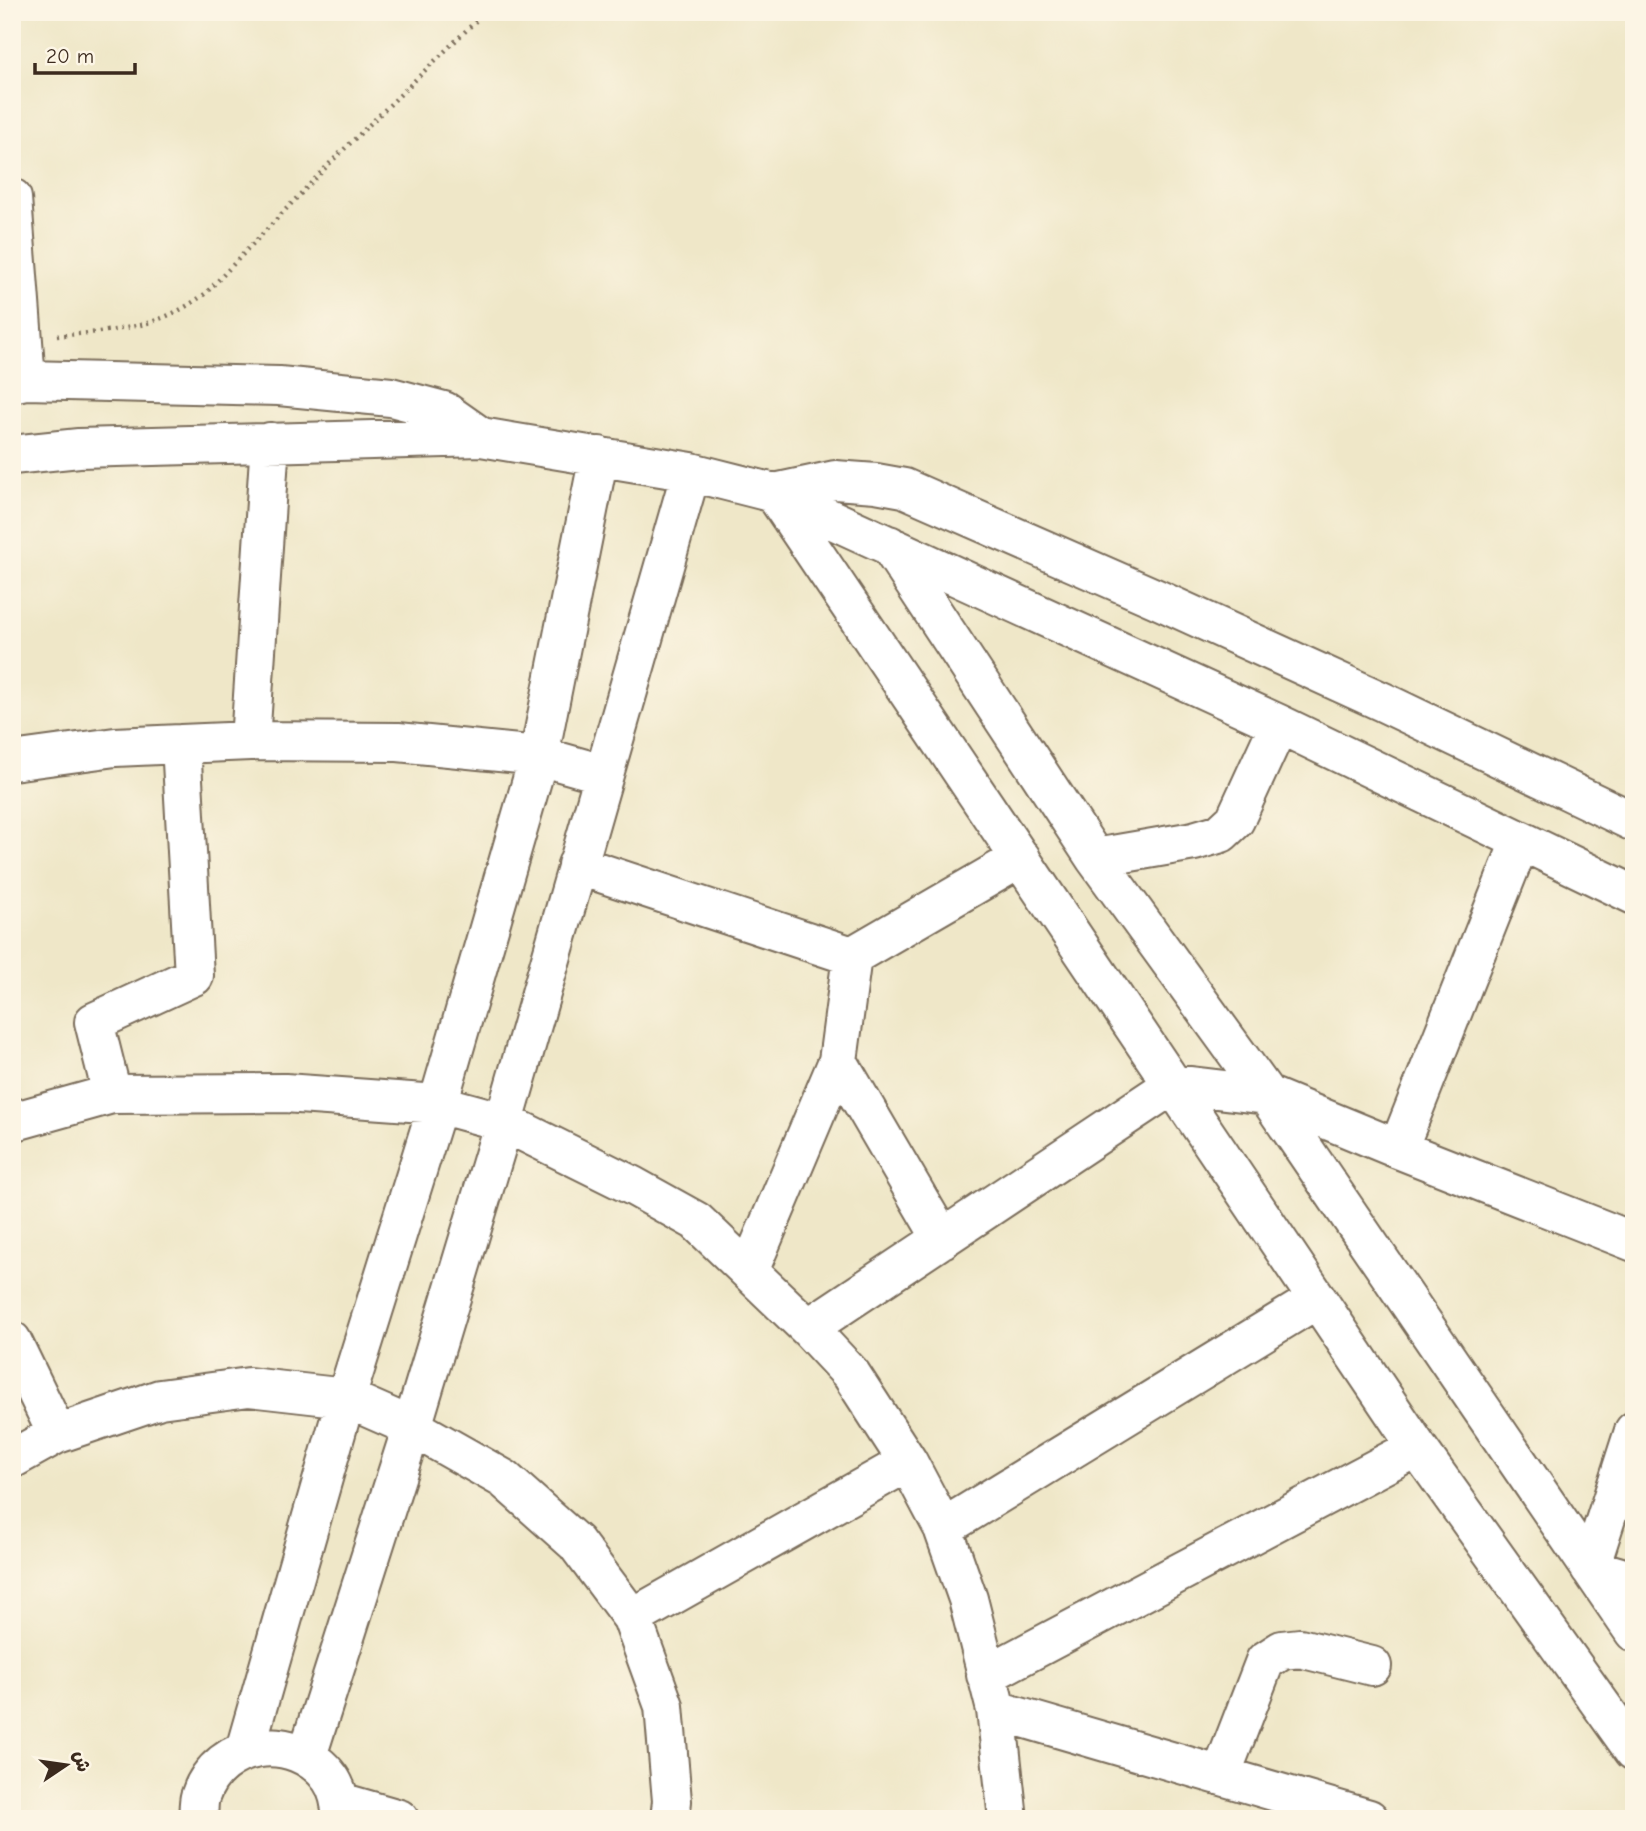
<svg xmlns="http://www.w3.org/2000/svg" width="1646" height="1831" font-family="'Comic Neue','Playpen Sans Arabic',sans-serif">
<rect width="100%" height="100%" fill="#fcf5e5"/>
<filter id="ink" filterUnits="userSpaceOnUse"><feTurbulence type="fractalNoise" baseFrequency=".0143" numOctaves="2"/><feDisplacementMap in="SourceGraphic" scale="14" xChannelSelector="R" yChannelSelector="G"/><feConvolveMatrix kernelMatrix="1 2 1 2 8 2 1 2 1" color-interpolation-filters="sRGB"/></filter>
<filter id="wash" filterUnits="userSpaceOnUse"><feTurbulence type="fractalNoise" baseFrequency=".00686" numOctaves="4" result="noise"/><feDisplacementMap in="SourceGraphic" scale="28" xChannelSelector="R" yChannelSelector="G"/><feGaussianBlur stdDeviation="1.57" result="paint"/><feColorMatrix in="noise" values="0 0 0 0 0 0 0 0 0 0 0 0 0 0 0 0 0 1.4 0 .05"/><feComposite in="paint" operator="in"/></filter>
<g filter="url(#wash)">
<rect width="100%" height="100%" fill="#efe7c8"/>
</g>
<g filter="url(#ink)">
<g fill="none" stroke-linecap="round" stroke-linejoin="round">
<defs>
<path id="minor" d="M12 198 26 380
M12 383 26 380 279 386 391 397 444 411 481 437
M12 455 79 448 481 437 691 472 774 493 1279 724 1634 895
M889 545 1095 858 1267 1095 1634 1632
M250 741 270 442
M12 761 115 747 181 744 250 741 398 742 539 756 603 774
M1634 822 1383 702 1157 599 904 488 876 483 835 480 774 493 1417 1447 1634 1751
M1095 858 1194 841 1221 833 1235 820 1279 724
M577 865 852 956
M838 1061 942 1239
M112 1094 94 1022 194 976 181 744
M12 1122 112 1094 285 1093 438 1104 504 1122 633 1186 696 1221 808 1328 851 1374 908 1462 943 1528 968 1599 996 1710 1008 1819
M1398 1149 1520 842
M749 1271 838 1061 852 956 1021 858
M808 1328 1174 1084 1267 1095 1398 1149 1634 1242
M12 1341 57 1434
M1634 1431 1590 1568 1634 1581
M12 1459 57 1434 160 1399 249 1387 346 1398 412 1427 504 1479 576 1543 632 1618 664 1706 672 1801 670 1819
M943 1528 1317 1299
M632 1618 908 1462
M986 1675 1417 1447
M996 1710 1369 1819
M245 1750 346 1398 438 1104 539 756 599 456
M307 1756 412 1427 504 1122 691 472
M1221 1775 1265 1661 1282 1650 1300 1648 1372 1666
M340 1802 399 1819
M198 1819C199 1812 198 1804 200 1797 218 1740 295 1730 330 1778 338 1789 341 1805 342 1819"/>
</defs>
<!-- minor casing -->
<use href="#minor" stroke="#7a6c5a" stroke-width="42"/>
<!-- path -->
<path stroke="#7a6c5a" stroke-width="4.5" stroke-dasharray="2 5" stroke-linecap="butt" d="M57 336C116 330 157 330 206 293L331 162 485 12"/>
<!-- minor -->
<use href="#minor" stroke="#fff" stroke-width="38"/>
</g>
</g>
<!-- margin -->
<rect width="1646" height="1831" fill="none" stroke="#fcf5e5" stroke-width="42"/>
<!-- north arrow -->
<g transform="translate(66 1765) rotate(77)" stroke="#fcf5e5" stroke-width="5" paint-order="stroke">
<path d="M0-5L12 26L0 18L-12 26Z" fill="#3b2a1e"/>
<text y="-10" font-size="19" font-weight="bold" text-anchor="middle" fill="#3b2a1e">ش</text>
</g>
<!-- scale -->
<path d="M35 63v10h100v-10" fill="none" stroke="#3b2a1e" stroke-width="3.5"/>
<text x="46" y="63" font-size="21" fill="#3b2a1e" stroke="#fcf5e5" stroke-width="5" paint-order="stroke">20 m</text>
</svg>
